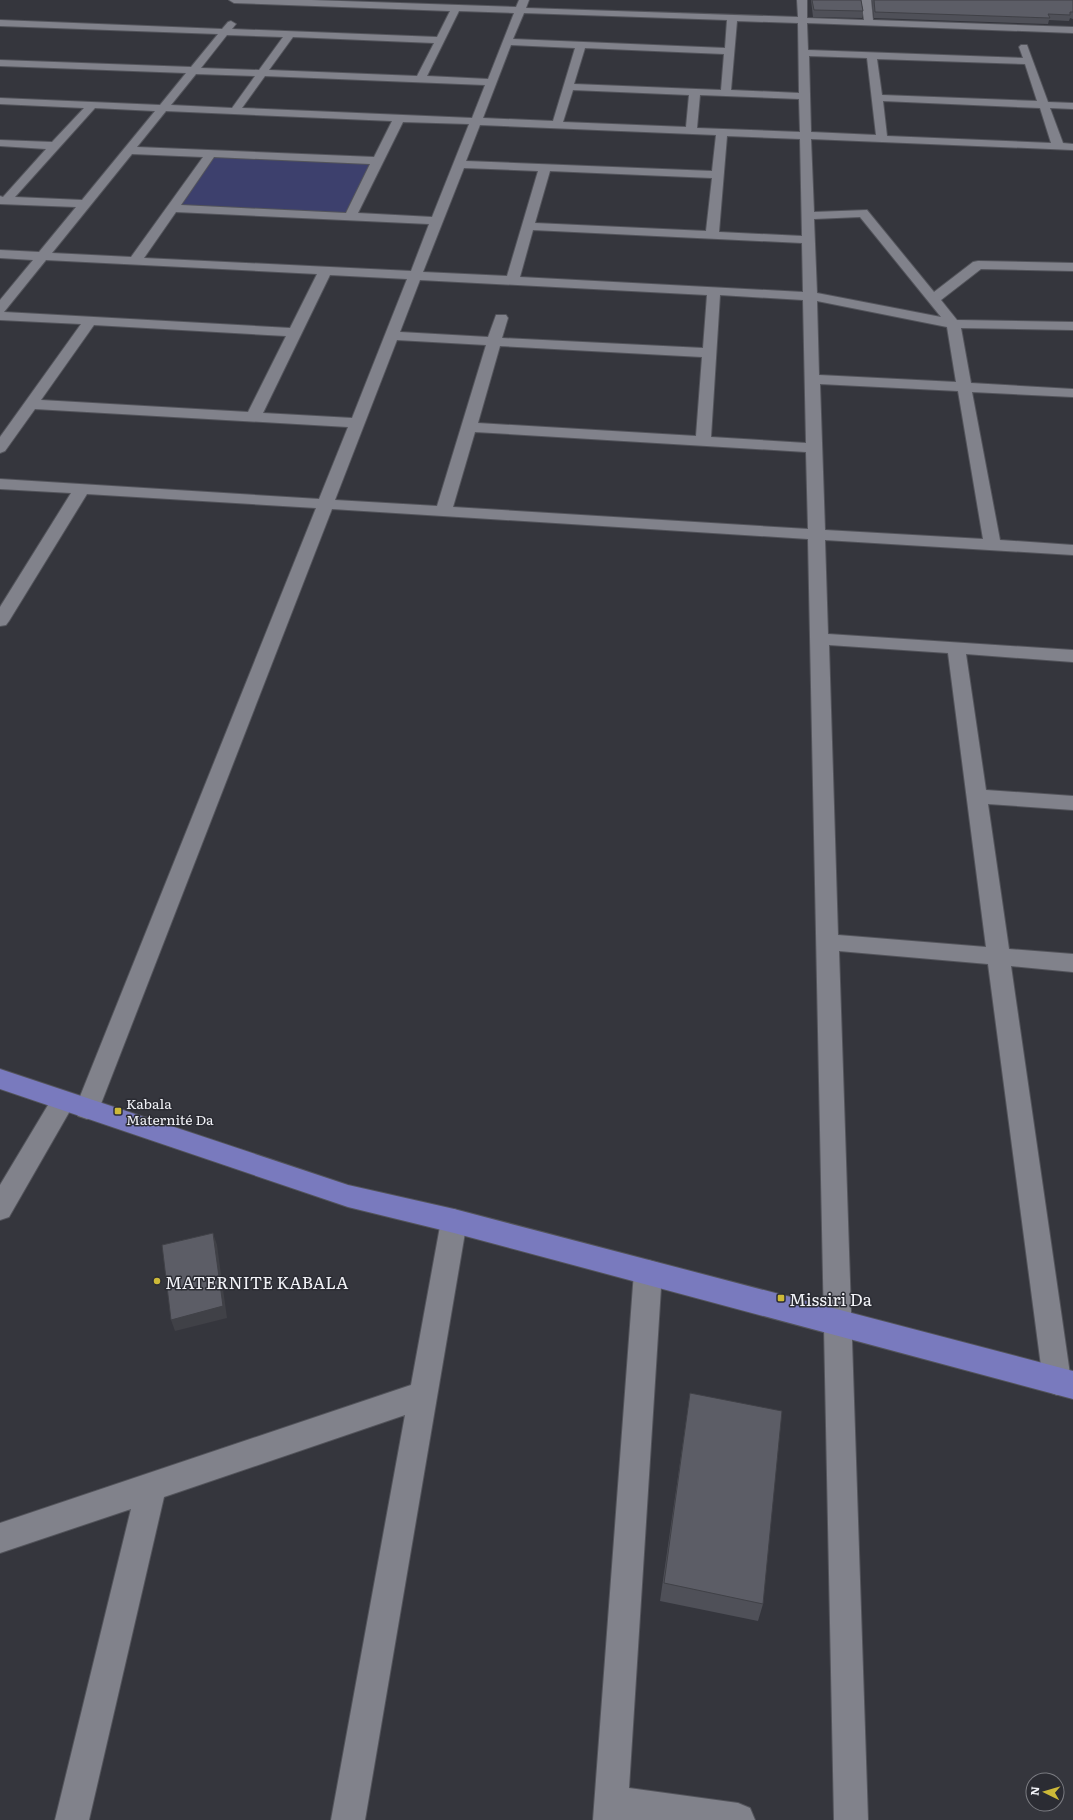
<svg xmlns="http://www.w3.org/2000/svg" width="1073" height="1820" font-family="Literata,serif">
<rect width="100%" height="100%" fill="#35363d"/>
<!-- green -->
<path fill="#3d406d" d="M212 156 375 163 349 215 176 206Z"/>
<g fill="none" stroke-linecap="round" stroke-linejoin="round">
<defs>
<path id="minor" d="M229 0H312L516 7 519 0H529L526 8 798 17 797 0H807V18L864 20 861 0H871L873 20 1073 27V33L807 23 808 50 1023 58 1019 47 1021 45H1027L1048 102 1073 103V109L1050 108 1063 143 1073 144V150L811 139 814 212 867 210 934 292 973 262 978 261 1073 263V271L981 269 941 300 957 320 1073 322V330L961 328 971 383 1073 389V397L972 392 1000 540 1073 545V555L825 540 828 634 1073 650V662L966 654 986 790 1073 796V810L988 804 1009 949 1073 954V972L1011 966 1071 1381 1067 1391 1057 1395 1047 1391 1043 1381 988 964 839 951 868 1820H834L808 539 332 509 99 1109 96 1116 87 1119 78 1116 75 1109 316 508 87 494 9 621 6 625 0 626V607L71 493 0 489V479L319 499 348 427 35 409 5 451 0 453V437L81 324 0 320V300L33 260 0 258V250L39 252 76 207 0 204V196L3 197 46 149 0 146V140L52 142 84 108 0 104V98L160 105 186 73 0 66V60L191 67 218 34 0 26V20L222 29 228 22 231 21 236 24 232 29 437 37 450 11 234 3ZM459 11 514 13 488 79 427 76ZM524 13 727 20 725 48 513 39ZM737 21 798 23 799 93 731 90ZM227 35 283 37 259 70 201 68ZM293 37 434 43 417 76 269 70ZM511 45 575 48 553 121 483 118ZM585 48 724 54 721 90 574 84ZM809 56 867 58 876 135 811 132ZM877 59 1025 64 1037 101 882 95ZM196 74 255 76 232 108 171 105ZM265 76 485 85 472 118 242 108ZM573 90 689 95 686 127 563 122ZM700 95 799 99 800 132 697 128ZM883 101 1040 108 1051 143 887 136ZM95 108 155 111 82 200 15 197ZM166 111 392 121 374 157 137 147ZM403 122 469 124 432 217 358 213ZM480 125 716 135 712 171 466 161ZM727 136 800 139 802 236 719 232ZM132 154 203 157 131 257 52 253ZM214 157 370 164 346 213 181 205ZM464 168 538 171 507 276 423 272ZM550 171 712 178 706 231 535 223ZM176 212 429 224 411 271 144 258ZM860 217 941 317 817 293 814 219ZM533 230 802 243 803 292 520 277ZM46 260 317 274 290 328 4 312ZM330 275 407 279 352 418 263 413ZM420 280 707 295 703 348 502 338 508 318 506 315H496L488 337 400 332ZM720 295 803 300 806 443 711 437ZM817 301 947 327 956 382 819 375ZM94 325 286 336 248 412 41 400ZM397 340 486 345 437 506 335 500ZM500 346 702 357 696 436 478 423ZM820 384 958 391 983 539 825 530ZM475 432 806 452 808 529 453 507ZM829 645 948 653 986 947 838 935Z
M63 1092 72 1095 75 1102 9 1217 0 1220V1185L54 1095Z
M454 1209 463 1213 467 1221 365 1820H331L405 1415 164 1497 89 1820H55L131 1509 0 1553V1523L411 1385 441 1221 445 1213Z
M648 1260 658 1263 662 1272 629 1788 738 1803 750 1808 755 1820H593L634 1272 638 1263Z"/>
<path id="major" d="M0 1069 348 1185 454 1209 1073 1371V1399L454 1233 348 1207 0 1089Z"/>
</defs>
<!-- minor casing -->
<use href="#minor" stroke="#53545b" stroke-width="2"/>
<!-- major casing -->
<use href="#major" stroke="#53545b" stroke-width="2"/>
<!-- minor -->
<use href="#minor" fill="#81828b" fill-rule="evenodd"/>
<!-- major -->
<use href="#major" fill="#797abe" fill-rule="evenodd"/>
</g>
<!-- wall -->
<path fill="#4f5058" d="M811 0H861L863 11 862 18 813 17Z
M872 0H1073V19L1070 18 1069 21 1049 20 1048 24 874 18Z
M690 1393 763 1604 758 1621 660 1601 687 1414Z"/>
<!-- shaded-wall -->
<path fill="#404147" d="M213 1233 217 1245 227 1318 175 1331 171 1320Z"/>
<!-- building -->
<path fill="#5c5d66" stroke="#404147" d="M812 0H861L863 11 814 10Z
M874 0H1073V12H1070V15L1048 14 1050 18 875 12Z
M213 1233 223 1306 171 1320 162 1245Z
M690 1393 782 1411 763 1604 664 1583Z"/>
<!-- markers -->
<g fill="#cdb938" stroke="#2b2c33" stroke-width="1.5">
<rect x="114" y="1107" width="8" height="8" rx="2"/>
<circle cx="157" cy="1281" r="4"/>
<rect x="777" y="1294" width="8" height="8" rx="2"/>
</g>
<g text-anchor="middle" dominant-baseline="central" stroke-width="3" stroke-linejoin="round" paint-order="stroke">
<!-- poi labels -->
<g font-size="14" fill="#f1f2f7" stroke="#2b2c33" text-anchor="start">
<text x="126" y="1103">Kabala<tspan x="126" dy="16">Maternité Da</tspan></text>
</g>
<!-- near-poi labels -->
<g font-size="17" fill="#f1f2f7" stroke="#2b2c33" text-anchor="start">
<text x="165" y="1281">MATERNITE KABALA</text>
<text x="789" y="1298">Missiri Da</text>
</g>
</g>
<!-- north arrow -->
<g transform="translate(1045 1792) rotate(275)"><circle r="19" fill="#2b2c33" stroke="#7a7b81"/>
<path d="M0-3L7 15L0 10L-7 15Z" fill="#cdb938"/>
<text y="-6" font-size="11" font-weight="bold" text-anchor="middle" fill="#f1f2f7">N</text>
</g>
</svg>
